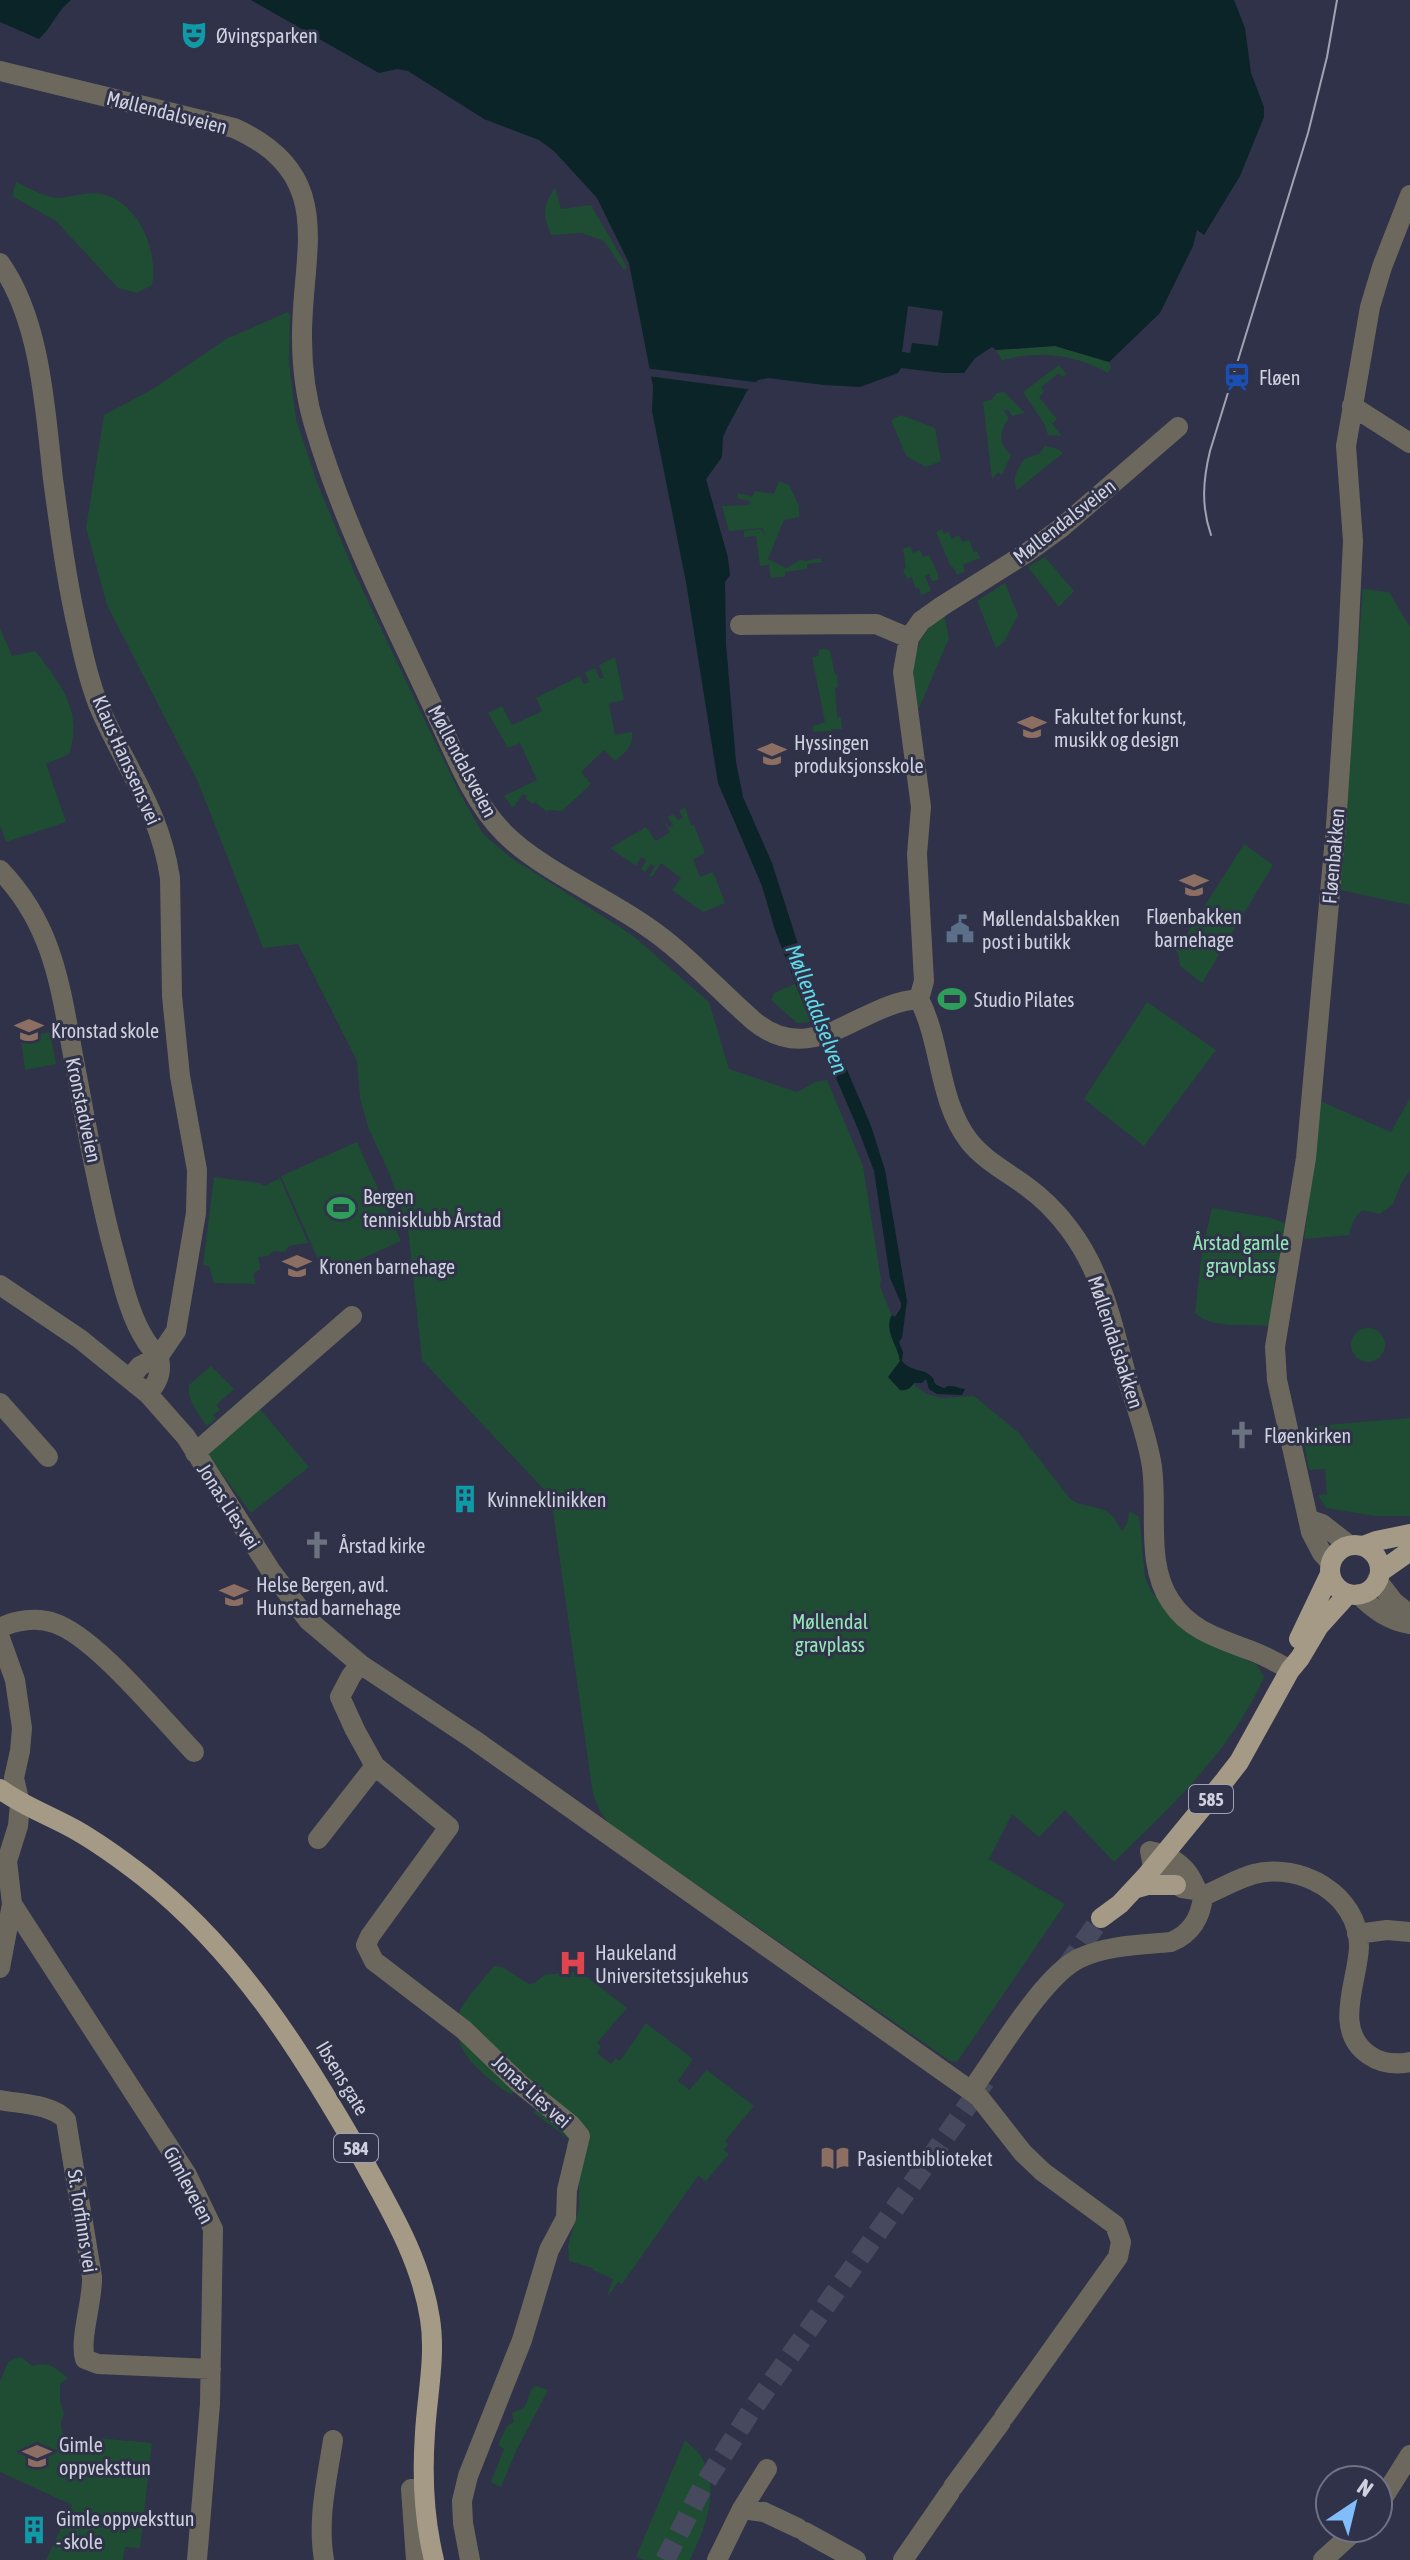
<svg xmlns="http://www.w3.org/2000/svg" width="1410" height="2560" font-family="'Asap Condensed',sans-serif">
<rect width="100%" height="100%" fill="#2f3248"/>
<!-- green -->
<path fill="#1f4d34" d="M16 182C28 187 43 197 57 198 71 198 87 191 101 194 138 200 159 252 152 285L137 293 118 288 56 221 12 196Z
M555 188 561 209 591 205 627 267 624 270 604 241 582 233 551 235C543 214 542 207 555 188Z
M288 312 290 315 289 362 296 419 318 485 356 576 458 790 483 834 510 857 632 935 709 1002 729 1069 797 1092 815 1082 827 1080 863 1166 881 1280 880 1286 897 1329 900 1363 914 1385 927 1394 942 1398 974 1396 1018 1432 1071 1500C1083 1507 1099 1505 1110 1514 1115 1518 1118 1525 1122 1531L1127 1524 1129 1512 1139 1516 1145 1577 1152 1593 1197 1638 1257 1665 1264 1677C1231 1752 1171 1806 1114 1862L1065 1810 1039 1837 1012 1814 989 1859 1065 1904 957 2062 950 2061 611 1825C600 1813 595 1803 592 1788L551 1497 422 1360 408 1229 390 1175 368 1127 360 1098 357 1061 298 944 263 948 198 782 107 605 86 528 104 415 153 389 226 339Z
M1055 346 1109 362 1111 368 1108 373C1073 354 1041 350 1002 360L996 350Z
M1059 365 1066 374 1062 377 1059 373 1041 387 1044 392 1039 397 1057 419 1052 424 1062 436 1048 435 1045 425 1023 392Z
M1004 392 1025 413 1012 416 1008 409 1004 411 1009 418C999 431 998 444 1011 455L1002 475 998 472 992 479 983 402 991 400 997 393Z
M901 415 935 428 941 461 926 467 906 456 891 420Z
M1045 446 1058 449 1063 453 1017 490C1011 479 1018 470 1024 459L1039 454Z
M779 481 789 485 799 506V517L784 520 768 559 786 568 800 560 806 561 820 558 823 562 807 564V569L785 572V577L771 578 769 565 760 566 756 536 744 537V531L761 529 766 536 762 528 729 531 722 506 749 505 750 501 737 498 738 493 752 497 755 491 774 494Z
M942 529 944 534 949 532 952 539 959 535 962 542 969 540 974 552 977 551 980 558 963 565 965 571 957 575 953 567H951L936 532Z
M910 546 913 553 920 550 923 557 929 555 938 574V580L932 581 929 574 925 576 931 591 921 595 919 588H915L912 577 907 579 903 570 906 568 903 549Z
M1045 557 1074 591 1059 607 1028 567Z
M1005 583 1018 615 1004 642 996 648 977 601Z
M1363 589 1389 592 1410 627V905L1340 890Z
M944 615 949 638 919 708H915C913 668 908 641 944 615Z
M0 628 12 656 35 651C59 682 84 710 69 754L46 764 66 822 6 842 0 825Z
M820 649 830 650 835 675H837L838 687 835 688 837 717 841 718 842 729H832V731L814 732 812 729 813 726 825 722 812 657 819 656 818 651Z
M615 657 624 700 609 703 615 735 632 732C634 746 625 753 615 761L604 750 581 772 591 784 562 811 549 810 547 812 535 802 533 804 526 799 527 796 523 794 513 808 504 796 537 780 520 743 508 748 488 713 502 706 512 725 542 711 536 698 580 676 584 684 589 682 585 672 595 668 600 679 604 678 599 665Z
M685 807 691 826 694 825 705 853 693 859 700 877 713 872 725 903 703 912 672 890 681 878 661 863 652 877 649 876 655 866 651 864 645 872 641 869 646 860 641 857 636 866 610 848 646 827 656 841 670 832 661 817 670 828 673 825 668 817 673 814 678 820 683 817 679 811Z
M1244 844 1273 865 1202 983 1180 966 1178 952 1162 945 1164 937H1185Z
M795 984 811 1022 797 1023 771 1000 774 993Z
M1147 1002 1216 1050 1144 1146 1084 1099Z
M50 1032 56 1064 25 1070 21 1038Z
M1410 1098V1170L1401 1184 1393 1204 1380 1214 1362 1210 1353 1221 1349 1235 1304 1239 1320 1101 1391 1132Z
M357 1142 401 1241 325 1275 281 1176Z
M214 1177 260 1183 265 1186 280 1178 308 1243 289 1246 285 1252 274 1251 267 1256 258 1257 260 1269 253 1274 256 1284 214 1283 209 1266 203 1265Z
M1212 1208 1271 1218 1285 1223 1280 1262 1276 1268 1270 1326C1247 1324 1211 1329 1195 1313L1202 1252Z
M1351 1345a17 17 0 1 1 34 0a17 17 0 1 1-34 0Z
M211 1366 234 1389 216 1405 220 1410 213 1415 216 1419 207 1426C198 1413 187 1401 189 1385Z
M258 1407 309 1467 251 1513 208 1455Z
M1410 1418V1516H1376L1326 1508 1318 1495 1327 1494 1325 1469 1309 1470 1301 1427Z
M494 1966 502 1967 529 1984 535 1983 544 1975 579 1971 627 2008 597 2043 601 2047 597 2053 611 2064 616 2058 620 2061 646 2023 693 2059 678 2081 689 2090 707 2070 754 2106 725 2141 728 2144 724 2150 729 2154 706 2181 698 2176 622 2284 618 2282 606 2299 613 2279 593 2270V2268L569 2261 568 2246 579 2208V2180L585 2157 566 2145 569 2139 534 2113 537 2108 514 2091 511 2095C486 2077 450 2053 458 2016 461 2003 485 1978 494 1966Z
M21 2357 32 2366C50 2361 54 2367 68 2378L60 2384V2402L64 2414C58 2425 62 2434 69 2444L80 2446 86 2437 152 2443 140 2548 125 2547 123 2560H46L72 2505 0 2472V2381L9 2361Z
M536 2386 548 2390 516 2451 501 2487 491 2482 504 2449 498 2445 507 2426 514 2422 512 2413 525 2407 531 2390Z
M685 2440C690 2445 698 2451 702 2458 721 2492 704 2529 690 2560H644L636 2557Z"/>
<!-- water -->
<path fill="#0a2427" d="M0 0H71C57 11 52 27 39 39L0 22Z
M251 0H1234L1245 28 1251 73 1264 107V117L1240 176 1204 235 1197 230 1193 246 1160 313 1109 362 1055 346 996 350 992 347 975 358 964 373H943L901 368 898 373 860 387 824 385 768 378 758 380 747 391 727 428 723 437 722 457 706 479 728 558 730 575 725 582 726 644 736 762 743 797 772 863 812 988 871 1126 885 1170 907 1301 902 1338 899 1342 903 1352 902 1361C911 1372 922 1368 931 1376 937 1382 931 1382 939 1386 949 1391 942 1385 952 1386 956 1386 960 1389 965 1389L962 1395 937 1394 929 1389 926 1379 922 1383H914C911 1388 907 1391 900 1390L888 1377 900 1361C898 1346 883 1330 892 1315L895 1317 901 1308V1303L890 1278 874 1171 858 1129 796 985 775 930 762 886 718 783 686 582 652 411 653 386 629 263 597 198 554 151 539 140 484 119 408 71 397 69 379 73Z"/>
<!-- pier -->
<path fill="#2f3248" d="M908 306 943 311 938 346 912 343 910 353 902 352Z
M645 368 762 383 754 390 647 376Z"/>
<g fill="none" stroke-linecap="round" stroke-linejoin="round">
<!-- major-tunnel -->
<path stroke="#474a5f" stroke-width="20" stroke-dasharray="20 10" stroke-linecap="butt" d="M1066 1967 1101 1918
M665 2560 702 2488 751 2411 985 2081"/>
<!-- minor -->
<path stroke="#6d685d" stroke-width="20" d="M0 71 234 128C339 175 301 252 302 338 302 368 306 399 315 428 344 525 390 615 433 707 453 749 471 800 504 833 540 869 603 896 646 926 686 953 718 990 755 1022 814 1069 860 1003 919 999
M0 263C41 321 45 409 53 479 60 531 67 584 79 635 84 659 91 688 101 711 127 770 160 811 170 878L172 996 180 1076 197 1170 196 1213 176 1331 159 1356 140 1366 130 1378
M1352 406 1410 443
M740 625 876 624 909 638
M0 870C57 929 61 995 76 1071 87 1129 97 1187 112 1244 121 1275 128 1314 146 1341 152 1351 160 1354 160 1367 160 1378 155 1385 148 1394
M919 999C942 1044 938 1101 969 1141 984 1160 1007 1172 1026 1186 1058 1209 1084 1244 1098 1281 1111 1311 1117 1342 1126 1374 1135 1405 1147 1434 1152 1467 1158 1510 1145 1564 1171 1602 1190 1631 1221 1639 1252 1651 1265 1656 1278 1663 1290 1670
M919 999 924 981 917 854 921 807 903 672 909 638 921 621 942 606 1028 552 1061 528 1178 427
M0 1285 80 1339 148 1394 186 1437 271 1571 308 1620 360 1664 473 1739 971 2091C996 2057 1044 1974 1080 1958 1108 1945 1141 1945 1171 1942 1191 1934 1201 1917 1203 1896
M0 1403 48 1457
M195 1453 352 1316
M1310 1520 1322 1524 1349 1545
M1331 1563 1322 1553 1311 1532 1277 1380 1275 1347 1306 1158 1336 826 1348 646 1353 541 1346 446 1370 307 1382 267 1410 195
M1377 1580 1394 1602 1410 1615
M1358 1594C1373 1609 1389 1621 1410 1624
M0 1628C15 1620 37 1617 54 1623 95 1636 162 1719 194 1752
M0 1638 15 1680 22 1728 20 1751 14 1778 20 1804 18 1826 7 1861 12 1904 0 1968
M360 1664 351 1676 340 1697 355 1730 375 1766 449 1827 370 1936 366 1945 374 1961 464 2030 520 2084 570 2124 580 2136 567 2190 566 2218 549 2250 522 2340 468 2476 462 2501 463 2523 470 2560
M318 1839 375 1766
M1195 1890 1182 1888 1153 1867 1150 1851C1167 1854 1184 1864 1192 1880 1196 1888 1196 1890 1203 1896
M1203 1896C1220 1889 1236 1879 1254 1874 1300 1862 1359 1894 1359 1947 1358 1981 1332 2030 1369 2055 1382 2064 1395 2065 1410 2062
M12 1904 187 2175 213 2229 210 2404 197 2560
M1357 1934 1387 1930 1410 1932
M971 2091 979 2097 1023 2153 1043 2172 1115 2225 1121 2242 1118 2257 1004 2417
M0 2100C20 2104 53 2104 66 2120L92 2277C93 2301 79 2339 85 2359L98 2364 211 2369
M953 2487 1001 2422
M1378 2506 1410 2455
M742 2509 767 2469
M805 2532 856 2560
M324 2560C317 2519 327 2480 333 2440
M416 2560 411 2489H424
M717 2560 742 2509 764 2512 798 2528
M903 2560 950 2492
M1323 2560 1358 2528"/>
<!-- major -->
<path stroke="#a49a85" stroke-width="20" d="M1330 1570a25 25 0 1 1 50 0a25 25 0 1 1-50 0Z
M1363 1546 1376 1541 1410 1534
M1380 1572 1410 1551
M1299 1639 1330 1574
M0 1789C23 1806 49 1815 74 1829 99 1843 122 1860 144 1877 240 1953 302 2053 362 2158 390 2209 421 2260 430 2319 436 2356 427 2396 425 2433 422 2475 424 2519 434 2560
M1134 1889 1148 1885H1176
M1101 1918 1120 1904 1147 1875 1225 1780 1239 1762 1290 1670 1300 1658 1319 1626 1348 1594"/>
<!-- tram -->
<path stroke="#a0a3b3" stroke-width="2" d="M1211 535C1201 506 1203 480 1210 451L1308 133 1327 57 1337 0"/>
</g>
<!-- icons -->
<defs>
<symbol id="theatre-bare" viewBox="-9 -9 18 18"><path d="M-5-5.5Q0-4 5-5.5V0Q5 5 0 6Q-5 5-5 0ZM-3.3-2.5H-1v1.5H-3.3ZM1-2.5H3.3v1.5H1ZM-2.8 1Q0 5.5 2.8 1Z" fill="#0f9aa8" stroke="#2f3248" stroke-width="2.5" paint-order="stroke"/></symbol>
<symbol id="station-bare" viewBox="-9 -9 18 18"><path d="M-3-6H3Q5-6 5-4V2Q5 4 3 4L4.5 6H3L1.5 4h-3L-3 6H-4.5L-3 4Q-5 4-5 2V-4Q-5-6-3-6ZM-3.5-4v3h7v-3ZM-3.5 1v1.5H-2V1ZM2 1v1.5H3.5V1Z" fill="#1a4fb4" stroke="#2f3248" stroke-width="2.5" paint-order="stroke"/></symbol>
<symbol id="university-bare" viewBox="-9 -9 18 18"><path d="M0-5L7-2L0 1L-7-2ZM-4 1L0 2.5L4 1V4Q0 6-4 4Z" fill="#8d6e63" stroke="#2f3248" stroke-width="2.5" paint-order="stroke"/></symbol>
<symbol id="school-bare" viewBox="-9 -9 18 18"><path d="M0-5L7-2L0 1L-7-2ZM-4 1L0 2.5L4 1V4Q0 6-4 4Z" fill="#8d6e63" stroke="#2f3248" stroke-width="2.5" paint-order="stroke"/></symbol>
<symbol id="civic-bare" viewBox="-9 -9 18 18"><path d="M-.6-6.5H3V-4.5H.6V-3L4-1V1h2V6H-6V1h2V-1L-.6-3ZM-1.2 2.5V6h2.4V2.5Z" fill="#5c6f8a" stroke="#2f3248" stroke-width="2.5" paint-order="stroke"/></symbol>
<symbol id="stadium-bare" viewBox="-9 -9 18 18"><path d="M0-5a6.5 5 0 1 0 0 10a6.5 5 0 1 0 0-10ZM-3.5-1.8h7v3.6h-7Z" fill="#2e9e5b" stroke="#2f3248" stroke-width="2.5" paint-order="stroke"/></symbol>
<symbol id="church-bare" viewBox="-9 -9 18 18"><path d="M-1.2-6h2.4v3.5h3.3v2.4h-3.3V6h-2.4V-.1h-3.3v-2.4h3.3Z" fill="#6b7280" stroke="#2f3248" stroke-width="2.5" paint-order="stroke"/></symbol>
<symbol id="building-bare" viewBox="-9 -9 18 18"><path d="M-4-6H4V6H1V3H-1V6H-4ZM-2.5-4.3h1.7v1.8h-1.7ZM.8-4.3h1.7v1.8H.8ZM-2.5-1h1.7V.8h-1.7ZM.8-1h1.7V.8H.8Z" fill="#0f9aa8" stroke="#2f3248" stroke-width="2.5" paint-order="stroke"/></symbol>
<symbol id="hospital-bare" viewBox="-9 -9 18 18"><path d="M-5-5h3v3.5h4V-5h3V5h-3V1.5h-4V5h-3Z" fill="#e0444e" stroke="#2f3248" stroke-width="2.5" paint-order="stroke"/></symbol>
<symbol id="library-bare" viewBox="-9 -9 18 18"><path d="M-6-4Q-3-5.5-.7-3.5V5Q-3 3-6 4ZM6-4Q3-5.5 .7-3.5V5Q3 3 6 4Z" fill="#8d6e63" stroke="#2f3248" stroke-width="2.5" paint-order="stroke"/></symbol>
</defs>
<g fill-rule="evenodd">
<use href="#theatre-bare" x="174" y="15" width="40" height="40"/>
<use href="#station-bare" x="1217" y="357" width="40" height="40"/>
<use href="#university-bare" x="1012" y="707" width="40" height="40"/>
<use href="#school-bare" x="752" y="734" width="40" height="40"/>
<use href="#school-bare" x="1174" y="865" width="40" height="40"/>
<use href="#civic-bare" x="940" y="909" width="40" height="40"/>
<use href="#stadium-bare" x="932" y="979" width="40" height="40"/>
<use href="#school-bare" x="9" y="1010" width="40" height="40"/>
<use href="#stadium-bare" x="321" y="1188" width="40" height="40"/>
<use href="#school-bare" x="277" y="1246" width="40" height="40"/>
<use href="#church-bare" x="1222" y="1415" width="40" height="40"/>
<use href="#building-bare" x="445" y="1479" width="40" height="40"/>
<use href="#church-bare" x="297" y="1525" width="40" height="40"/>
<use href="#school-bare" x="214" y="1575" width="40" height="40"/>
<use href="#hospital-bare" x="553" y="1943" width="40" height="40"/>
<use href="#library-bare" x="815" y="2138" width="40" height="40"/>
<use href="#school-bare" x="17" y="2436" width="40" height="40"/>
<use href="#building-bare" x="14" y="2510" width="40" height="40"/>
</g>
<g text-anchor="middle" dominant-baseline="central" stroke-width="6" stroke-linejoin="round" paint-order="stroke">
<!-- shield labels -->
<g fill="#2f3248" stroke="#9fa1b2" stroke-width="2">
<rect x="1189" y="1785" width="44" height="28" rx="6"/>
<rect x="334" y="2134" width="44" height="28" rx="6"/>
</g>
<g font-size="18" font-weight="bold" fill="#cfd1df">
<text x="1211" y="1799">585</text>
<text x="356" y="2148">584</text>
</g>
<!-- poi labels -->
<g font-size="20" fill="#cfd1df" stroke="#2f3248" text-anchor="start">
<text x="216" y="35">Øvingsparken</text>
<text x="1259" y="377">Fløen</text>
<text x="1054" y="716">Fakultet for kunst,<tspan x="1054" dy="23">musikk og design</tspan></text>
<text x="794" y="742">Hyssingen<tspan x="794" dy="23">produksjonsskole</tspan></text>
<text x="1194" y="916" text-anchor="middle">Fløenbakken<tspan x="1194" dy="23">barnehage</tspan></text>
<text x="982" y="918">Møllendalsbakken<tspan x="982" dy="23">post i butikk</tspan></text>
<text x="974" y="999">Studio Pilates</text>
<text x="51" y="1030">Kronstad skole</text>
<text x="363" y="1196">Bergen<tspan x="363" dy="23">tennisklubb Årstad</tspan></text>
<text x="319" y="1266">Kronen barnehage</text>
<text x="1264" y="1435">Fløenkirken</text>
<text x="487" y="1499">Kvinneklinikken</text>
<text x="339" y="1545">Årstad kirke</text>
<text x="256" y="1584">Helse Bergen, avd.<tspan x="256" dy="23">Hunstad barnehage</tspan></text>
<text x="595" y="1952">Haukeland<tspan x="595" dy="23">Universitetssjukehus</tspan></text>
<text x="857" y="2158">Pasientbiblioteket</text>
<text x="59" y="2444">Gimle<tspan x="59" dy="23">oppveksttun</tspan></text>
<text x="56" y="2518">Gimle oppveksttun<tspan x="56" dy="23">- skole</tspan></text>
</g>
<!-- street labels -->
<g font-size="20" fill="#cfd1df" stroke="#2f3248">
<text transform="translate(167 112) rotate(14)">Møllendalsveien</text>
<text transform="translate(1064 521) rotate(-38)">Møllendalsveien</text>
<text transform="translate(127 760) rotate(66)">Klaus Hanssens vei</text>
<text transform="translate(463 761) rotate(62)">Møllendalsveien</text>
<text transform="translate(1333 856) rotate(-85)">Fløenbakken</text>
<text transform="translate(84 1110) rotate(78)">Kronstadveien</text>
<text transform="translate(1116 1342) rotate(72)">Møllendalsbakken</text>
<text transform="translate(229 1506) rotate(57)">Jonas Lies vei</text>
<text transform="translate(343 2078) rotate(59)">Ibsens gate</text>
<text transform="translate(532 2091) rotate(42)">Jonas Lies vei</text>
<text transform="translate(189 2185) rotate(62)">Gimleveien</text>
<text transform="translate(83 2221) rotate(81)">St. Torfinns vei</text>
</g>
<!-- park labels -->
<g font-size="20" fill="#92e7b4" stroke="#2f3248">
<text x="1241" y="1242">Årstad gamle<tspan x="1241" dy="23">gravplass</tspan></text>
<text x="830" y="1621">Møllendal<tspan x="830" dy="23">gravplass</tspan></text>
</g>
<!-- water labels -->
<g font-size="22" font-style="italic" fill="#5fdae8" stroke="#2f3248">
<text transform="translate(817 1009) rotate(69)">Møllendalselven</text>
</g>
</g>
<!-- north arrow -->
<g transform="translate(1354 2504) rotate(35)"><circle r="38" fill="#2f3248" stroke="#6f7284" stroke-width="2"/>
<path d="M0-6L14 30L0 20L-14 30Z" fill="#80bdfa"/>
<text y="-12" font-size="22" font-weight="bold" text-anchor="middle" fill="#cfd1df">N</text>
</g>
</svg>
